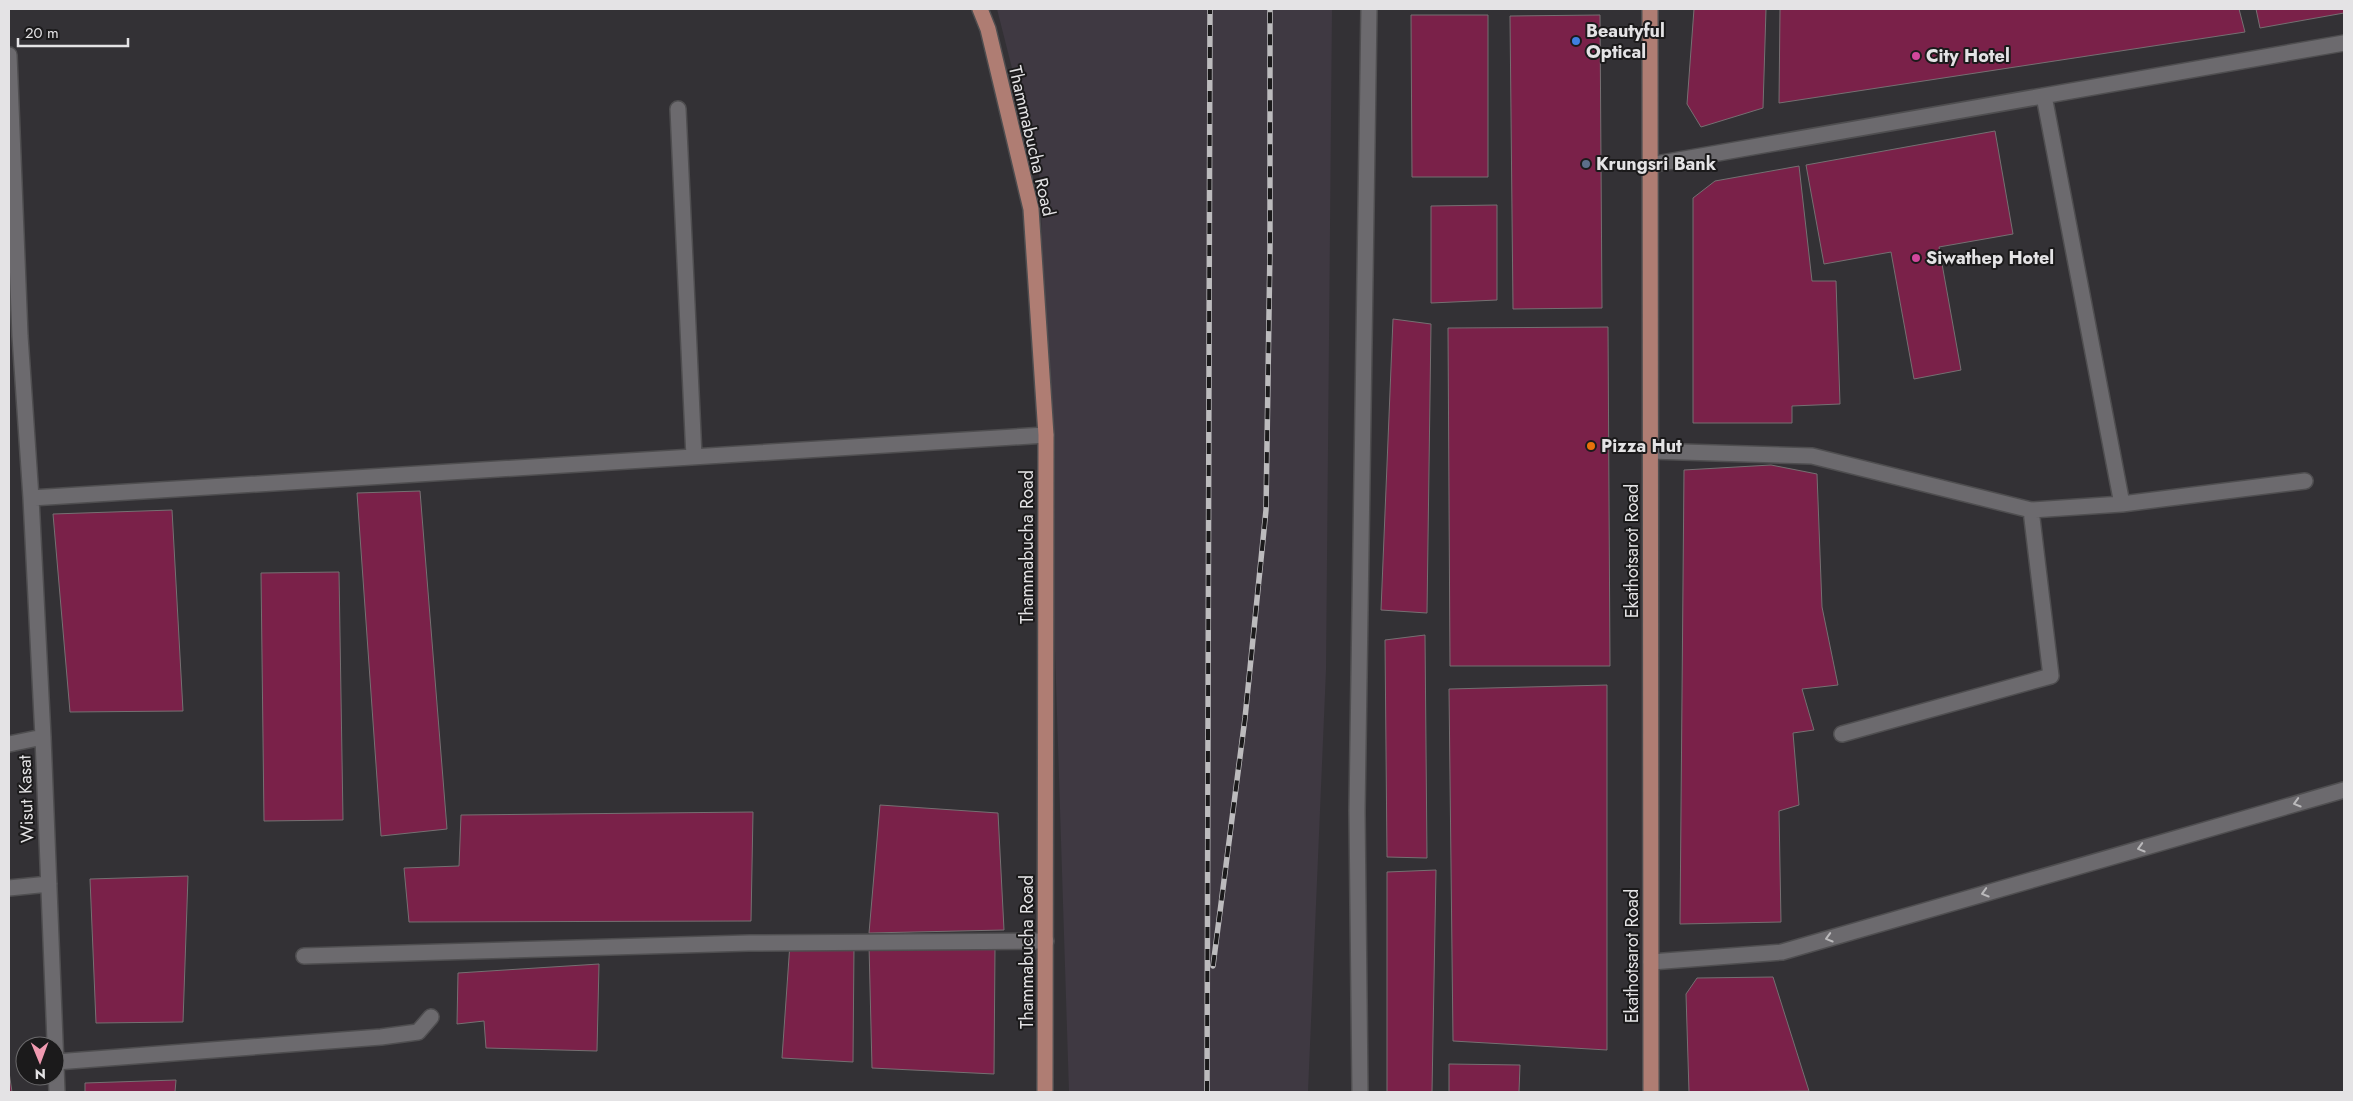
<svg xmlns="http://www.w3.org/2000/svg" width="2353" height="1101" font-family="Jost,sans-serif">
<rect width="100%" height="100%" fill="#333135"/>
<!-- built -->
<path fill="#3f3942" d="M997 9H1332L1326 670 1308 1092H1069L1040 179Z"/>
<!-- building -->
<path fill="#7a2149" stroke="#757072" d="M1694 9H1766L1763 108 1701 127 1687 104Z
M1780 9H2239L2245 32 1779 103Z
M2256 9H2344V13L2260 28Z
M1411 15H1488V177H1412Z
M1600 15 1602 308 1513 309 1510 16Z
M1995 131 2013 234 1939 247 1961 370 1914 379 1891 252 1824 264 1806 165Z
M1799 166 1812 281H1836L1840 404 1792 406V423H1693V198L1715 181Z
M1497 205V300L1431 303V206Z
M1393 319 1431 324 1427 613 1381 610Z
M1608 327 1610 666H1450L1448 328Z
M1771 465 1817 474 1822 607 1838 685 1802 689 1814 730 1793 733 1799 805 1779 811 1781 922 1680 924 1684 470Z
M420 491 447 829 381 836 357 493Z
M172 510 183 711 70 712 53 514Z
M339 572 343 820 264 821 261 573Z
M1425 635 1427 858 1387 857 1385 640Z
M1607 685V1050L1453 1041 1449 689Z
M880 805 998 813 1004 930 869 933Z
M753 812 751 921 409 922 404 868 459 866 461 815Z
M1436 870 1432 1092H1387V872Z
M188 876 183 1022 96 1023 90 879Z
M790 943 854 946 853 1062 782 1058Z
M869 945 995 948 994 1074 872 1068Z
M599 964 597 1051 486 1048 484 1021 457 1024 458 973Z
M1773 977 1809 1091 1689 1092 1686 994 1697 978Z
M1449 1064 1520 1065 1519 1092H1449Z
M9 1072 12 1092H9Z
M176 1080 175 1092H85V1083Z"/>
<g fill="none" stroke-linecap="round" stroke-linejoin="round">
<defs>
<path id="minor" d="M9 55 20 336 31 498 43 737 57 1092
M2044 96 2122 504
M678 109 694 457
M1650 165 2344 43
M1650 451 1812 456 2031 510 2122 504 2305 481
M31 498 1046 435
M1842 734 2051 676 2031 510
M9 744 43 737
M9 888 49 884
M304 956 749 943 1046 941
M1651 962 1782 952 2344 790
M56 1062 381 1037 418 1032 431 1017
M1360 1092 1357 811 1369 9"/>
<path id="major" d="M980 9 988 29 1031 209 1046 435 1045 1092
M1650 9 1651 1092"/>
</defs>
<!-- minor casing -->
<use href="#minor" stroke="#4f4e50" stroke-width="18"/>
<!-- major casing -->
<use href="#major" stroke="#4f4e50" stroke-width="18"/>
<!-- minor -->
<use href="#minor" stroke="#6c6a6e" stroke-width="15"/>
<!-- major -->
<use href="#major" stroke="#af7d73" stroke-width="15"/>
<defs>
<path id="rail" d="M1213 966 1245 718 1266 510 1270 248V9
M1207 1092 1210 9"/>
</defs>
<!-- rail casing -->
<use href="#rail" stroke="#bcbbbd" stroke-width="5.5"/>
<!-- rail -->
<use href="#rail" stroke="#1b1a1b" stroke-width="4" stroke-dasharray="11" stroke-linecap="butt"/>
</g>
<!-- one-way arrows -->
<defs><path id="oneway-chevron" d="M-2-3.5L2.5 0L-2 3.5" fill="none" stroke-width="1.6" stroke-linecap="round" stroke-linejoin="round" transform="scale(1.25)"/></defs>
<g stroke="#bab9bb">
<use href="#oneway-chevron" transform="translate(2297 803) rotate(164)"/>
<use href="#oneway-chevron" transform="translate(2141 848) rotate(164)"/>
<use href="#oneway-chevron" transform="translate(1985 893) rotate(164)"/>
<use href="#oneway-chevron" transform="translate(1829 938) rotate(164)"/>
</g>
<!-- markers -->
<circle fill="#3f7fe0" stroke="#1b1a1b" stroke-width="2" cx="1576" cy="41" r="5"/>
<g fill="#d1479c" stroke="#1b1a1b" stroke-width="2">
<circle cx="1916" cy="56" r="5"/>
<circle cx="1916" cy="258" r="5"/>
</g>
<circle fill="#5c6f8a" stroke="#1b1a1b" stroke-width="2" cx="1586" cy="164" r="5"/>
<circle fill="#e8710a" stroke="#1b1a1b" stroke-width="2" cx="1591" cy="446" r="5"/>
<g text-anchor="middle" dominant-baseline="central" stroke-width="4" stroke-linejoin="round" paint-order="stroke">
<!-- poi labels -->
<g font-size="18" font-weight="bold" fill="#e4e3e5" stroke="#1b1a1b" text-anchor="start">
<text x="1586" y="31">Beautyful<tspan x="1586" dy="21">Optical</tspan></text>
<text x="1926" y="56">City Hotel</text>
<text x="1596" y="164">Krungsri Bank</text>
<text x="1926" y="258">Siwathep Hotel</text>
<text x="1601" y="446">Pizza Hut</text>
</g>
<!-- street labels -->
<g font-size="18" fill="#e4e3e5" stroke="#1b1a1b">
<text transform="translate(1032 141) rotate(77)">Thammabucha Road</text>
<text transform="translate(1027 547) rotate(-90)">Thammabucha Road</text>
<text transform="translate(1632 551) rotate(-90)">Ekathotsarot Road</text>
<text transform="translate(26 799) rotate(-92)">Wisut Kasat</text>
<text transform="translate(1027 952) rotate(-90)">Thammabucha Road</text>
<text transform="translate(1632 956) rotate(-90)">Ekathotsarot Road</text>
</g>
</g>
<!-- border -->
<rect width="2353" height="1101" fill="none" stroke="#e4e3e5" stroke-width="20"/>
<!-- north arrow -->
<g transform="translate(40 1061) rotate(179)"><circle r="24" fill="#1b1a1b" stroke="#6b6a6c"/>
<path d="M0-4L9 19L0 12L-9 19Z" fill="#f19ab1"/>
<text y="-8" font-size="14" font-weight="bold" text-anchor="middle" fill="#e4e3e5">N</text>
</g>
<!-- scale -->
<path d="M18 38v8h110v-8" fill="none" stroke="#e4e3e5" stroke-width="2.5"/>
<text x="25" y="38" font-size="15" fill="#e4e3e5" stroke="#1b1a1b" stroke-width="4" paint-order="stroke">20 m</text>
</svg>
